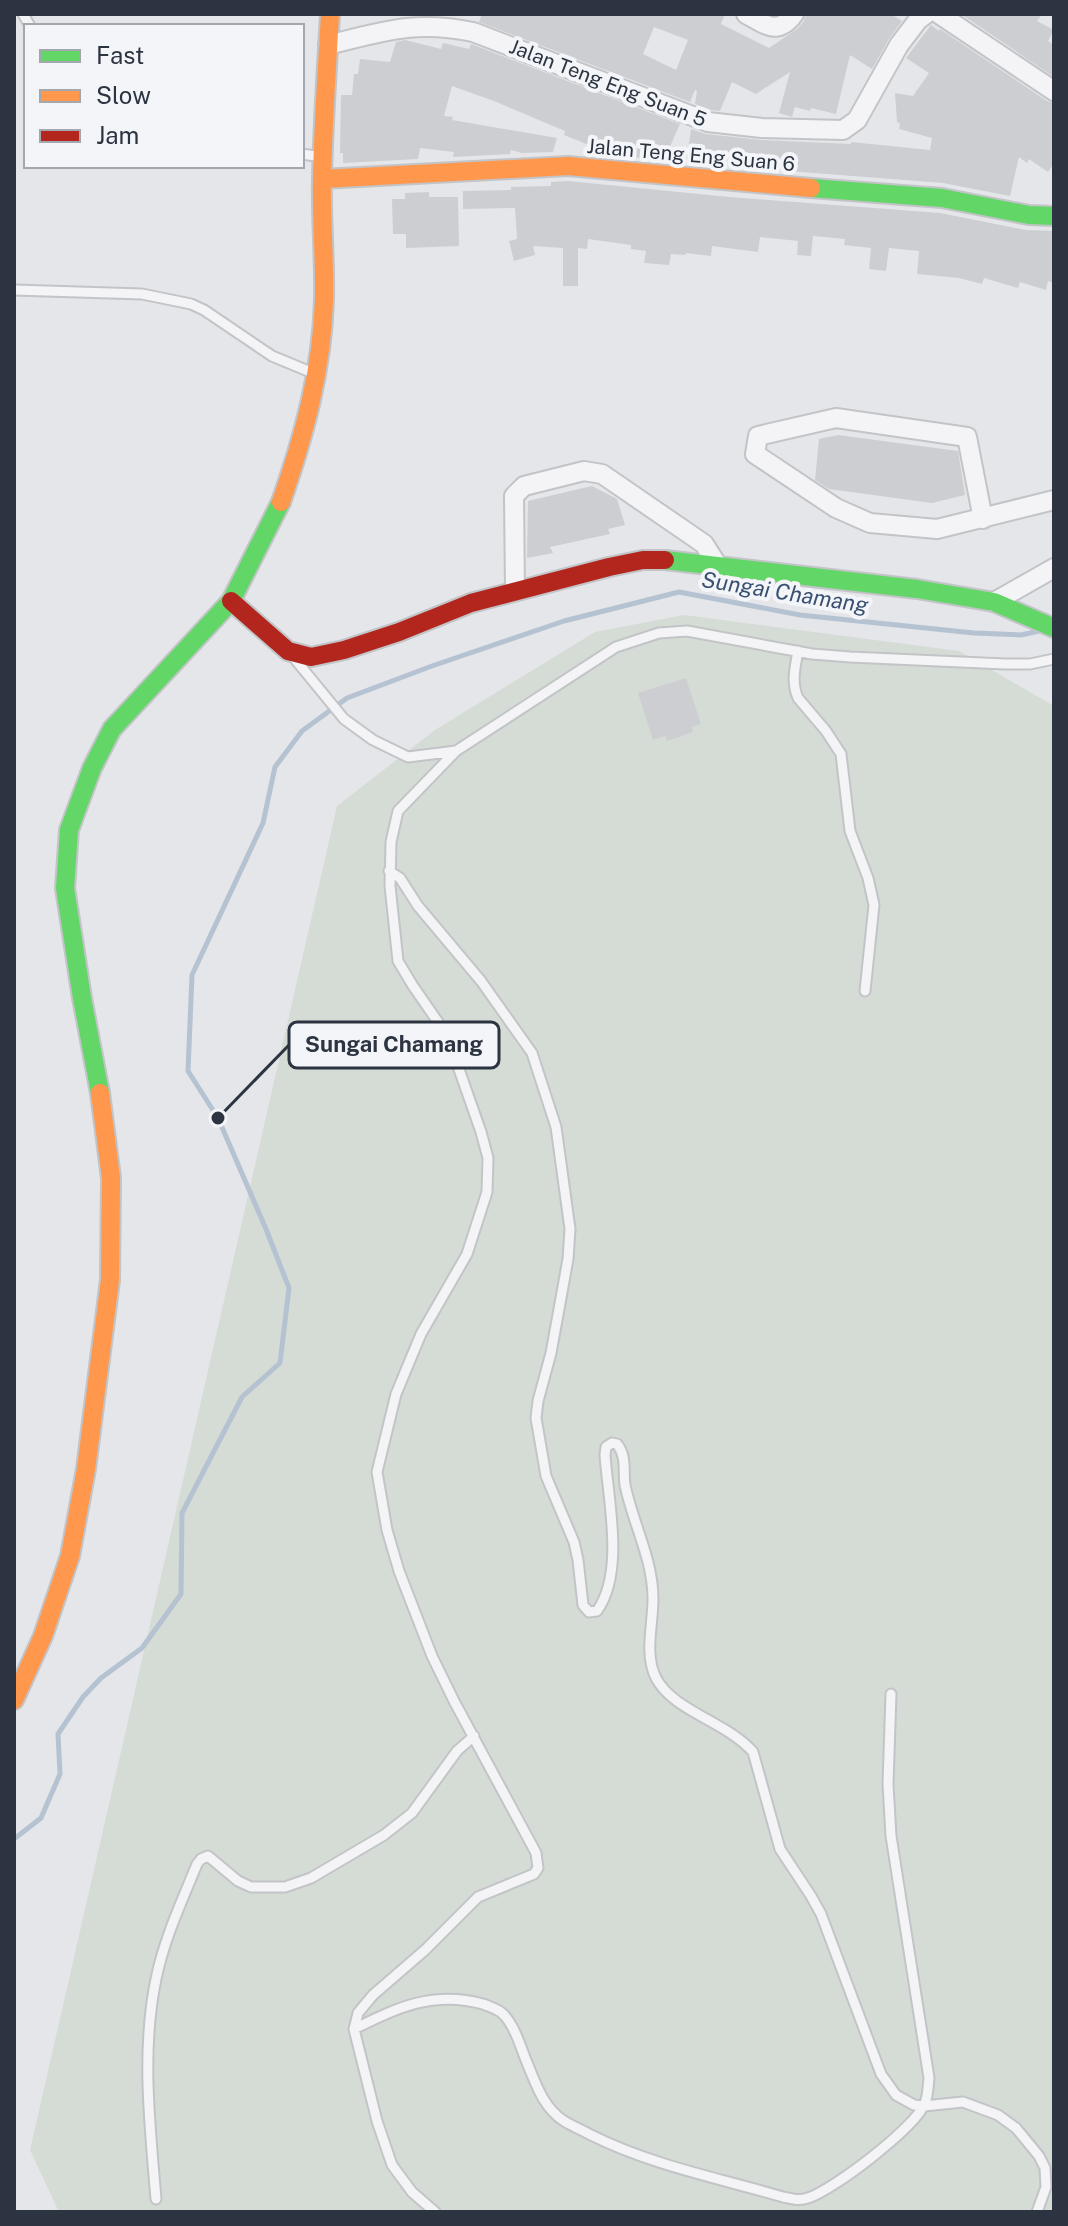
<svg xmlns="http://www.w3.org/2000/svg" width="1068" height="2226" font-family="'Public Sans',sans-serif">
<rect width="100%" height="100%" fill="#e4e6e9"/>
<!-- green -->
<path fill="#d5dcd5" d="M684 615 959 651 1054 706V2212H59L30 2150 337 806 435 730 595 632Z"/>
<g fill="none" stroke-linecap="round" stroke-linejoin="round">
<!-- stream -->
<path stroke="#b5c2d1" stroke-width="5" d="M14 1839 41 1818 60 1774 58 1734 83 1697 101 1678 142 1648 181 1594 182 1513 242 1397 280 1363 289 1288 266 1229 218 1118 188 1071 192 975 263 823 275 767 302 731 347 698 432 666 564 621 679 592 800 615 974 633 1021 635 1039 631"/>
</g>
<!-- building -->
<path fill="#cdced1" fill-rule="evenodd" d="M482 14H725L721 24 769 48 797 29 804 21 806 14H891L902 21 889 39 872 69 850 55 836 114 811 108 810 111 795 107 792 117 779 113 790 72 756 94 732 82 720 111 711 110 695 104 697 91 695 90 690 102 479 22ZM654 27 688 40 676 70 643 54Z
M961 14H1042L1037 21 1054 30 1048 41 1054 45V77Z
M931 25 939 31 940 29 1047 101 1054 103V163L1048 172 1029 159 1027 163 1019 157 1010 196 943 183 686 163 691 129 706 134 761 140 851 144V142L930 150 932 138 899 129 900 123 897 122 895 93 913 96 929 73 906 58Z
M405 40 441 49 443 43 469 49 471 44 680 124 664 160 586 153 589 145 564 135 565 131 494 101 452 86 444 116 453 117 452 120 557 138 553 152 522 153 511 150 510 154 453 157 454 152 420 148 418 159 343 163V153H340L341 95H352L354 74H358L360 59 390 62 396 42Z
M568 181 729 197 940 213 1026 230 1054 231V283L1048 281 1046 290 1020 282 1018 288 984 278 982 284 959 278 917 274 919 251 889 248 886 271 869 269 871 248 844 245 845 239 813 236 811 256 797 255 798 241 760 237 758 252 712 246 711 256 686 253 685 255 671 254 669 265 644 263 646 251 631 249V245L588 239 587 249 578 248V286H563V248L533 246 535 255 514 261 509 241 517 239 515 208 463 209V191L511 190V187L551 186V182Z
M429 192V197H458L459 246 406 248V234H393L392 199H405V193Z
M838 435 958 451 965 495 932 503 829 489 815 480 819 439Z
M592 486 617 499 625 525 608 529 610 534 550 547 553 553 527 558 528 501Z
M686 678 701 724 692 727 693 732 667 741 665 736 653 740 638 693Z"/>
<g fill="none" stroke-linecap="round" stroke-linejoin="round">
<defs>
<path id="lane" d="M23 14 30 26
M302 154 322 157
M14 290 142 294 191 304 204 310 272 356 313 373
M798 651C795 668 791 682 798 698L826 731 841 754 850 831 868 878 874 905 865 991
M294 658 344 719 373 740 408 757 456 751 616 647 659 633 687 631 812 654 850 657 1005 664H1030L1054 659
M389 871 400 878 418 906 481 981 532 1053 556 1127 570 1229 568 1259 559 1309 551 1353 538 1401 536 1418 546 1476 574 1542 578 1560 583 1605 589 1612 597 1611C625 1572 608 1500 605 1455L606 1447 612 1443 617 1444C627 1456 623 1471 625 1485 633 1524 653 1559 653 1599 653 1625 644 1654 656 1678 673 1711 727 1722 753 1752L780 1849 811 1896 821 1914 881 2074 896 2095 914 2105 924 2106 963 2102 998 2115 1016 2128 1039 2156 1045 2168 1046 2187 1037 2212
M354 2029C397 2008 433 1990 483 2004 490 2007 499 2009 504 2015 516 2028 521 2049 528 2065 536 2085 544 2108 564 2121 572 2126 582 2130 591 2135 651 2165 718 2178 783 2197 792 2199 799 2201 808 2198 832 2191 916 2127 925 2103 928 2096 928 2087 929 2078L891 1836 888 1784 891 1694
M156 2199C150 2126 141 2051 156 1979 164 1939 182 1901 197 1864L201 1859 208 1856 238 1881 251 1887H285L311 1878 384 1835 412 1813 457 1751 474 1736
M435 2212 412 2192 392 2165 377 2121 354 2029 358 2013 373 1995 425 1950 478 1897 534 1874 538 1868 536 1853 454 1701 432 1656 399 1571 387 1530 377 1472 396 1394 421 1334 467 1254 487 1192 488 1158 481 1132 447 1035 413 986 398 961 390 886 391 842 398 811 456 751"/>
<path id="street" d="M746 14C766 25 778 36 794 14
M939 14 1054 91
M328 45C384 31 416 20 473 32L708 122 762 128 843 130 857 120 899 45 918 20 926 14
M983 519 967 437 836 418 758 436 755 454 836 508 870 523 937 529 1054 500
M515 591 514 496 524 486 584 471 602 474 704 544 718 566
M994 602 1054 568"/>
<path id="fast" d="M811 188 942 198 1029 215 1054 216
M665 560 917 589 994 602 1054 628
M100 1093 82 998 65 888 69 830 92 768 112 729 231 601 281 502"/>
<path id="slow" d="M322 179 568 166 811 188
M281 502C304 436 322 370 324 300 325 260 321 219 322 178 323 124 327 69 330 14
M14 1700 43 1636 70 1556 86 1469 110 1280 111 1178 100 1093"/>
<path id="jam" d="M231 601 288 651 311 657 344 650 399 632 471 603 609 567 643 560H665"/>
</defs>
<!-- lane casing -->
<use href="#lane" stroke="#c2c4c7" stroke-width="13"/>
<!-- street casing -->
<use href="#street" stroke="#c2c4c7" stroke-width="22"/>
<!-- fast casing -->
<use href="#fast" stroke="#c2c4c7" stroke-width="22"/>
<!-- slow casing -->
<use href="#slow" stroke="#c2c4c7" stroke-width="22"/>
<!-- jam casing -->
<use href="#jam" stroke="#c2c4c7" stroke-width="22"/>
<!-- lane -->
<use href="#lane" stroke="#f4f4f6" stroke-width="9"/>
<!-- street -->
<use href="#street" stroke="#f4f4f6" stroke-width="18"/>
<!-- fast -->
<use href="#fast" stroke="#63d668" stroke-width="18"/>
<!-- slow -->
<use href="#slow" stroke="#ff974d" stroke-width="18"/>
<!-- jam -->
<use href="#jam" stroke="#b3261e" stroke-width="18"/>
</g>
<g text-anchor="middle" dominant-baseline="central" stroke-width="8" stroke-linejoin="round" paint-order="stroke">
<!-- street labels -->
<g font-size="20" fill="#2c3341" stroke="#f3f5f8">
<text transform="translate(608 83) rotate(21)">Jalan Teng Eng Suan 5</text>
<text transform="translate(691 155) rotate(5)">Jalan Teng Eng Suan 6</text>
</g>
<!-- water labels -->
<g font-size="22" font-style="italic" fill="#395072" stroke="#f3f5f8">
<text transform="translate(785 592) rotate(9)">Sungai Chamang</text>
</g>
</g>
<!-- callouts -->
<path fill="none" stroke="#2c3341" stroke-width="3" d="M218 1118L289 1045"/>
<circle fill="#2c3341" stroke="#f3f5f8" stroke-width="3" cx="218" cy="1118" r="8"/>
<rect fill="#f3f5f8" stroke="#2c3341" stroke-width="3" x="289" y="1022" width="210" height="46" rx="8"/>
<g font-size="22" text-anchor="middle" font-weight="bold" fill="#2c3341">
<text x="394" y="1052">Sungai Chamang</text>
</g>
<!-- border -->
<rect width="1068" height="2226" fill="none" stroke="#2c3341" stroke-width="32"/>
<!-- legend -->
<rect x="24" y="24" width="280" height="144" fill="#f3f5f8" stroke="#a3a7af" stroke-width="2"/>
<rect x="40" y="50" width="40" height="12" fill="#63d668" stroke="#a3a7af" stroke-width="2"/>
<text x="96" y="64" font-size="24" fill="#2c3341">Fast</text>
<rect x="40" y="90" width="40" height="12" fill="#ff974d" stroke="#a3a7af" stroke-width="2"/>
<text x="96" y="104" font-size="24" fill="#2c3341">Slow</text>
<rect x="40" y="130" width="40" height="12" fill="#b3261e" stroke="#a3a7af" stroke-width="2"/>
<text x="96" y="144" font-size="24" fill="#2c3341">Jam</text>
</svg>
